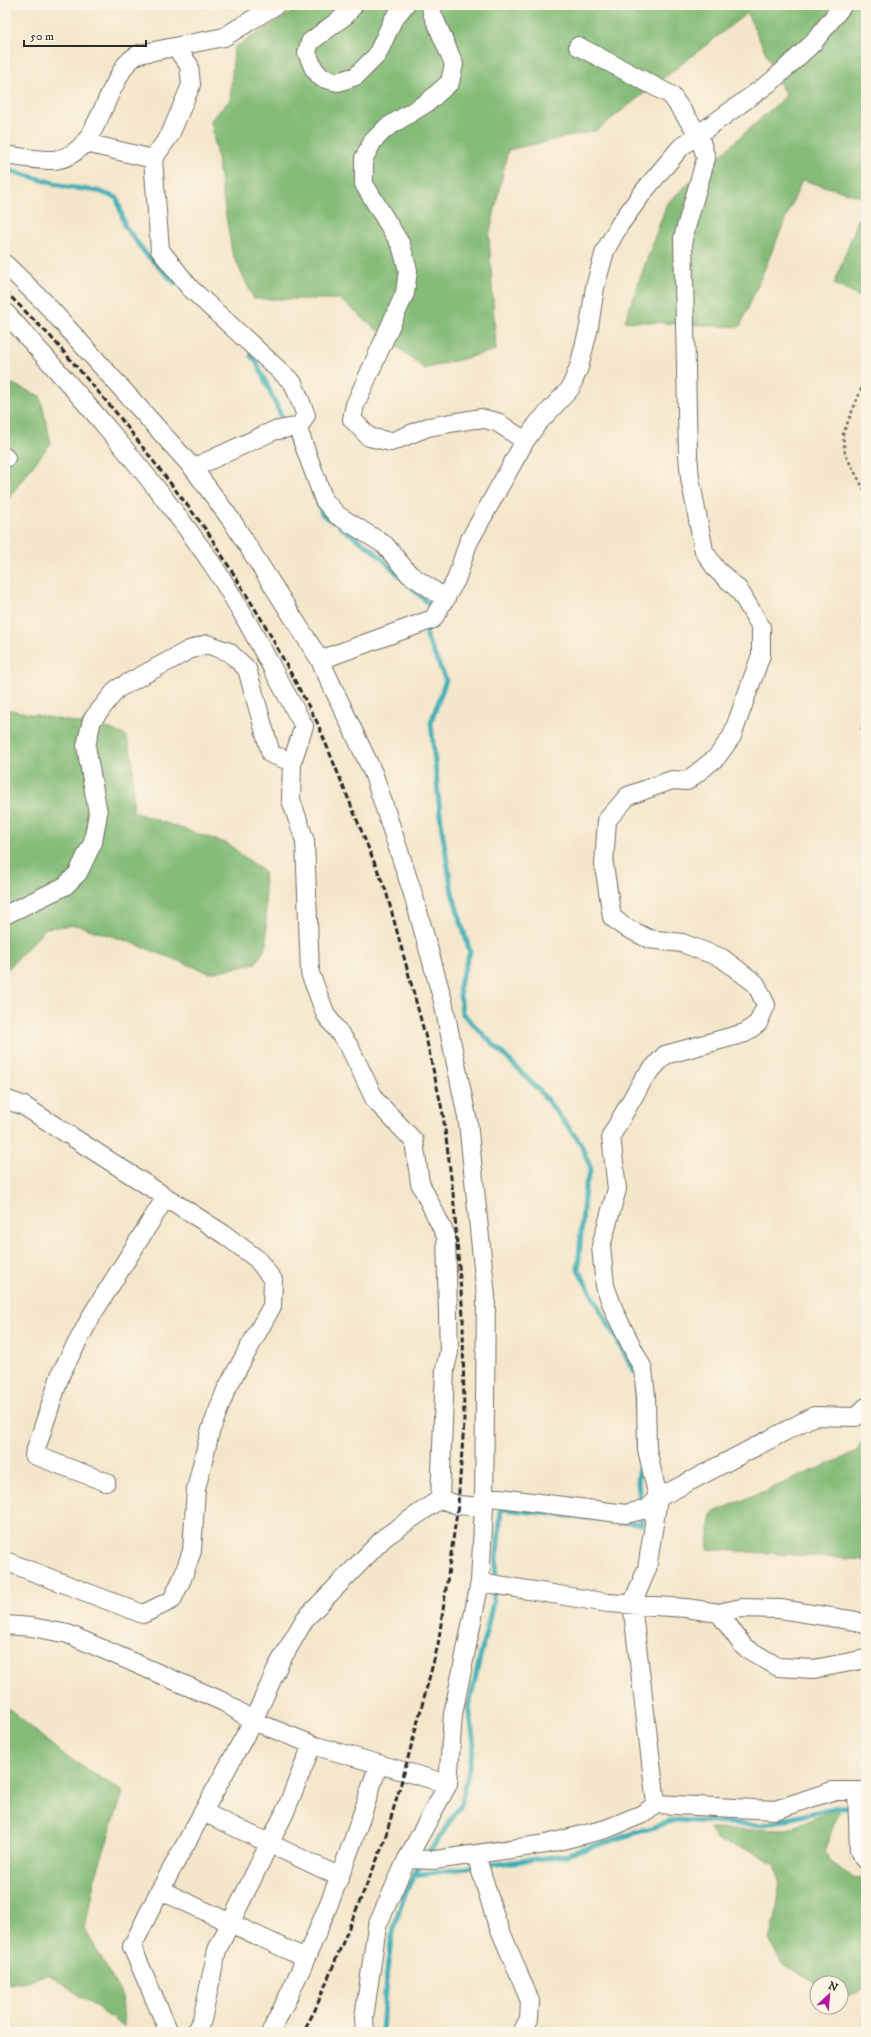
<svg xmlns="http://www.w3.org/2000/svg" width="871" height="2037" font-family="'IM FELL DW Pica',serif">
<rect width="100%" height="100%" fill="#fcf5e5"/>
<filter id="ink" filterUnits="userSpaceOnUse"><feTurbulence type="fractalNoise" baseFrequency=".025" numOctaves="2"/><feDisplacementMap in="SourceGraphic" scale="8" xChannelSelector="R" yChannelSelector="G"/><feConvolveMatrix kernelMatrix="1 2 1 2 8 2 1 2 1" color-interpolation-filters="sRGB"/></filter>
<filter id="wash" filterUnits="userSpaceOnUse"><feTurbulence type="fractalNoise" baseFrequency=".012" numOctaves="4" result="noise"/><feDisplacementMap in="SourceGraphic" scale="16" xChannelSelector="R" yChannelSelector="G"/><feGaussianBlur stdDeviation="0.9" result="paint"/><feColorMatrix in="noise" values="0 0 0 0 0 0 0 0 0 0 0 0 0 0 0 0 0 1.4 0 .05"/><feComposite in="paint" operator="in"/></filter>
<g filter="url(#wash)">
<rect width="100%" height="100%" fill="#f4e6cb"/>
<!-- forest -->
<path fill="#84bc78" stroke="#587452" d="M304 5H866V198L802 180 740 327 625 321 667 203 786 96 747 13 597 130 508 150 489 236 496 350 424 369 340 299H254L232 253 211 120 230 100 234 48Z
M866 199V300L834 284Z
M10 383 40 396 51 443 20 482 5 504V385Z
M5 709 110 729 126 736 133 760V812L228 844 264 872 267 945 256 963 210 973 127 941 76 925 46 928 5 972Z
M866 1435V1560L707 1549 712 1513 855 1453Z
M5 1708 11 1710 61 1753 123 1792 94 1881 85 1929 122 1996 124 2027 49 1974 22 1982 5 1984Z
M841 1806 824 1851 831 1862 855 1879 866 1877V1986L841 2000V1983H817V1986L813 1981 782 1965 770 1941C776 1915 783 1890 775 1864L753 1851 716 1840 709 1829 788 1830Z"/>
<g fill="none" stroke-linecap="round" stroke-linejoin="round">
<!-- stream -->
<path stroke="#3daeb6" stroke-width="5" d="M5 169 67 187 98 191 117 198 125 226 144 252 175 283
M251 356 256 361 296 448
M318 503 322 514 332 521
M340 527 373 550 430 605 429 612
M428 624 426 636 446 680 431 722 441 823 452 892 470 952 459 986 462 1013 540 1091 580 1142 591 1169 585 1187 578 1269 634 1371
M637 1389V1430L640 1460 638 1484 641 1506
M622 1522 641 1524V1514
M427 1856 461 1805 474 1745 469 1705 493 1602 501 1509 599 1519
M483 1866 566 1855 676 1820 762 1825 838 1807H855
M414 1875 476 1867
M382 2032C386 1975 388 1913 421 1864"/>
</g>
</g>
<g filter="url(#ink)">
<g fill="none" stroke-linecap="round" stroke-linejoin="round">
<defs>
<path id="minor" d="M354 5 346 15 310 42 307 53 314 69 322 78 338 82 356 76 377 55 393 20 405 5
M431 5 432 13 454 64 450 82 428 102 386 128 373 141 364 158V184L401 245 408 270 405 293 355 405 352 419 369 437 391 442 428 427 480 418 497 422 525 441
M175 47 189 65 191 85 170 135 153 159 160 250 190 288 293 383 306 415 298 429 324 500 337 515 385 545 409 574 446 599
M86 143 153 159
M5 155C20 157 38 161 54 160 91 156 99 112 115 84 122 70 125 62 139 54L224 37 276 5
M5 264 44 302 193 468 232 521 320 660 374 775 413 894 443 1001 468 1122 486 1296 484 1507 480 1582 453 1714 448 1784 407 1859 377 1926 364 2018 365 2032
M5 312C75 390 145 468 206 555 242 607 272 670 304 726L292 762 291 800 305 841 310 973 326 1015 349 1046 375 1100 414 1141 420 1183 446 1236 449 1352 445 1369 440 1499
M5 457 6 458
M193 468 273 431 300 426
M320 660 433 619 456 580 468 543 525 441 538 423 570 389 579 367 589 327 595 287 605 251 620 224 644 191 681 147 772 81 813 43 843 5
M5 915 65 886 78 873 93 842 98 813 86 746 92 720 117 689 189 650 207 644 229 652 247 669 271 754 292 762
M5 1099 24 1106 225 1235 257 1259 273 1280 272 1306 226 1390 210 1432 196 1489 192 1551 182 1579 172 1600 143 1614 5 1561
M106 1482 34 1455 61 1373 93 1313 166 1197
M484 1496 626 1514 646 1509 658 1498 647 1449 646 1397 643 1369 615 1313 605 1286 601 1246 617 1189 611 1136 644 1078 665 1055 745 1033 758 1023 766 1005 756 984 722 958 682 943 649 939 623 926 612 917 604 865 607 820 628 796 672 780 687 781 717 757 732 736 761 655V627L739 590 716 569 704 551 690 478 688 455 683 238 706 158 699 135 671 95 578 46
M440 1499 458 1505 484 1507
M480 1582 608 1603 686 1608 719 1613 744 1647 778 1667 814 1669 866 1659
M719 1613 741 1608 780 1609 856 1621 866 1625
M5 1625 32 1627 68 1634 224 1702 253 1721 316 1746 448 1784
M857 1791 859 1851 866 1860
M656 1804 632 1604 647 1569 658 1498 814 1416 856 1417 866 1407
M203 1812 340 1877
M476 1855 496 1920 530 2001 529 2019 522 2032
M407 1859 435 1860 546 1844 606 1829 645 1813 656 1804 775 1810 832 1791H866
M160 1890 305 1958
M169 2032 132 1947 158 1894 253 1721 280 1662 305 1619 385 1537 440 1499
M195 2032 202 2020 217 1950 285 1812 312 1745
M271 2032C314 1946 350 1857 378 1765"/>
</defs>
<!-- minor casing -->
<use href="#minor" stroke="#716c63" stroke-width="20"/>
<!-- path -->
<path stroke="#716c63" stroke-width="2.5" stroke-dasharray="3 3" stroke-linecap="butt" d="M866 377 843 434 845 454 866 493
M866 703 862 729 866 745"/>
<!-- minor -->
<use href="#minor" stroke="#fff" stroke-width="18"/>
<!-- rail -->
<path stroke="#2b2b2b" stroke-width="3" stroke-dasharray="6 3" stroke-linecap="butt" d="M5 291 51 337 118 415 207 531 265 625 317 722 386 891 427 1042 443 1114 453 1193 463 1316 464 1423 458 1505 438 1645 404 1773 383 1845 315 2010 303 2032"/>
</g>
</g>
<!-- margin -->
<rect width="871" height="2037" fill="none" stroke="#fcf5e5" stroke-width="20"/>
<!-- north arrow -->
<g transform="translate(829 1995) rotate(26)"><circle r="19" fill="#fcf5e5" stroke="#a8a49b"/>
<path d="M0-3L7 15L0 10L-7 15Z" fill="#b5179e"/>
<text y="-6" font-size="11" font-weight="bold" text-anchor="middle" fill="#2b2b2b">N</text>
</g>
<!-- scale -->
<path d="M24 40v6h122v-6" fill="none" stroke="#2b2b2b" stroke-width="2"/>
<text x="30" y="40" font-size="12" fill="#2b2b2b" stroke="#fcf5e5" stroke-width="3" paint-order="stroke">50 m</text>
</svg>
